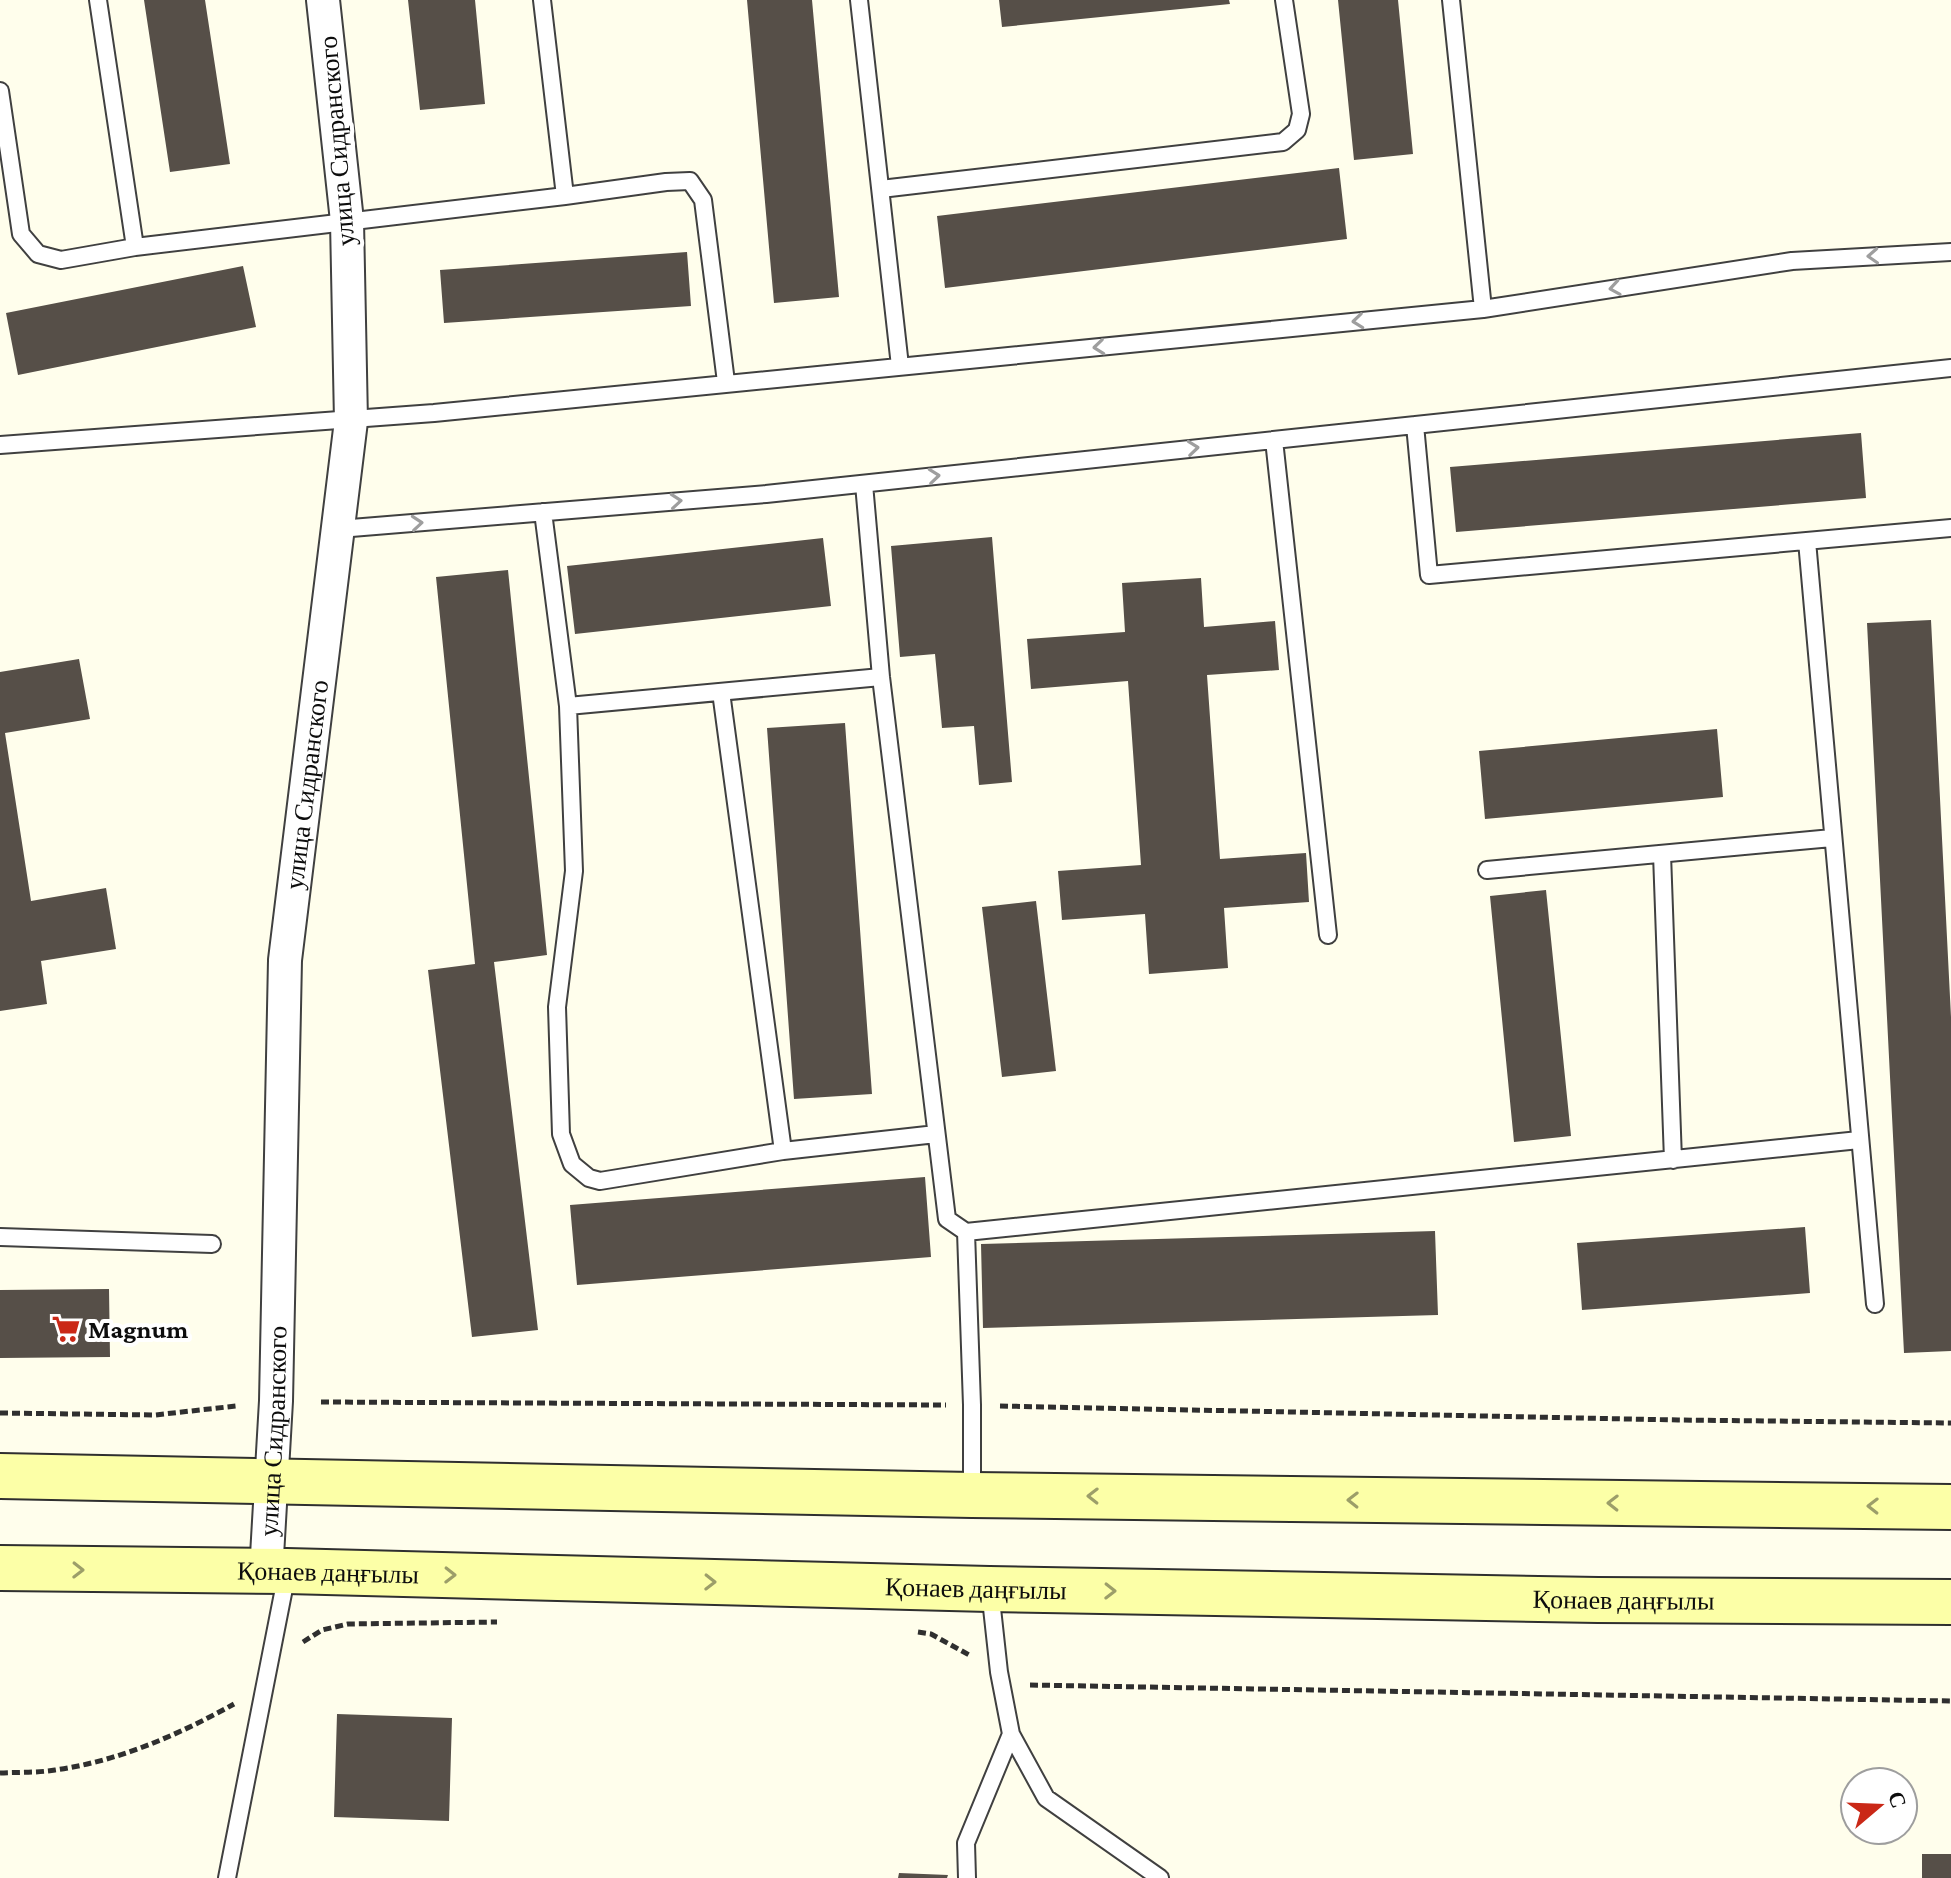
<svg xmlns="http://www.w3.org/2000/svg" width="1951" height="1878" font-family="'Crimson Pro',serif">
<rect width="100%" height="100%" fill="#fffeec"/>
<!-- building -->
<path fill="#564f48" d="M144 0H205L230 164 170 172Z
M408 0H475L485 104 420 110Z
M747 0H812L839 297 774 303Z
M999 0H1229L1230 4 1002 27Z
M1338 0H1398L1413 154 1354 160Z
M1339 168 1347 239 945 288 937 216Z
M687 252 691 306 444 323 440 270Z
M243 266 256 327 18 375 6 313Z
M1861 433 1866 498 1456 532 1450 467Z
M992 537 1012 782 979 785 974 726 942 728 935 654 900 657 891 546Z
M823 538 831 606 575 634 567 566Z
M508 570 547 955 494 962 538 1330 472 1337 428 970 475 964 436 577Z
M1201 578 1204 627 1275 621 1279 670 1207 675 1220 859 1306 853 1309 902 1224 908 1228 968 1149 974 1145 914 1062 920 1058 871 1141 865 1128 681 1031 689 1027 639 1125 632 1122 583Z
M1931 620 1951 1017V1351L1904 1353 1867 623Z
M79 659 90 719 5 733 31 901 106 888 116 949 41 961 47 1004 0 1011V672Z
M845 723 872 1094 794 1099 767 728Z
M1717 729 1723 797 1485 819 1479 751Z
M1546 890 1571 1136 1514 1142 1490 896Z
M1036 901 1056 1071 1002 1077 982 907Z
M925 1177 931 1257 577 1285 570 1205Z
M1805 1227 1810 1293 1582 1310 1577 1243Z
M1435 1231 1438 1315 983 1328 981 1244Z
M109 1289 110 1357 0 1358V1290Z
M337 1714 452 1718 449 1821 334 1817Z
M1922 1854H1951V1878H1922Z
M899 1873 948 1875 947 1878H898Z"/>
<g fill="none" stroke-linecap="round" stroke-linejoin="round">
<defs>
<path id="lane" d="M98 0 135 247
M542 0 565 196
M859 0 900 366
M1451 0 1483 309
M0 91 21 234 38 254 61 260 135 247 565 196 666 182 690 181 703 200 726 382
M881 189 1283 142 1297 130 1301 114 1284 0
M1415 425 1429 575 1951 528
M1274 440 1328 935
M0 445 434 413 1483 309 1792 261 1951 252
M864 484 881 677 947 1219 966 1232 1859 1140
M543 512 568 706 574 871 557 1007 561 1134 572 1164 589 1178 600 1181 783 1151 936 1134
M339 529 766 494 1951 368
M1807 541 1875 1304
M721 692 783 1151
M568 706 881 677
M1662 854 1673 1160
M1487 870 1832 838
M966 1232 972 1405V1495
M0 1237 212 1244
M990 1590 999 1672 1011 1734 1046 1798 1160 1878
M227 1878 287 1573
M967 1878 966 1843 1011 1734"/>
<g id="street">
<path id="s1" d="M266 1573 276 1401 285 960 351 421 347 221 323 0"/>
</g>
<g id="secondary">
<path d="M0 1476 972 1495 1951 1507"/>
<path id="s2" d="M0 1568 287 1571 989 1589 1598 1600 1951 1602"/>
</g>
</defs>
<!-- lane casing -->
<use href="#lane" stroke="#404040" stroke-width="20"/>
<!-- street casing -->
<use href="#street" stroke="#404040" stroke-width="36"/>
<!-- secondary casing -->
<use href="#secondary" stroke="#2f2f2f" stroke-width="48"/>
<!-- path -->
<path stroke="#2f2f2f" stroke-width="5" stroke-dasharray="8 4" stroke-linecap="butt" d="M321 1402 946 1405
M1000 1406 1678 1420 1951 1423
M0 1413 155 1415 236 1406
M918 1632 931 1634 971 1656
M303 1642 322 1630 348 1624 497 1622
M1030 1685 1951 1701
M0 1773C18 1772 37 1773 55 1770 119 1761 178 1735 234 1704"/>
<!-- lane -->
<use href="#lane" stroke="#fff" stroke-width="16"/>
<!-- street -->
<use href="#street" stroke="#fff" stroke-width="32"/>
<!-- secondary -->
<use href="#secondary" stroke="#fcffa7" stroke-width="44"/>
</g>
<!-- one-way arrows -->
<defs><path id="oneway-chevron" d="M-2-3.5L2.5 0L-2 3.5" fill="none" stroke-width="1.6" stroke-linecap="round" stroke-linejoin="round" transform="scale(2)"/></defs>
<g stroke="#9e9e9e">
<use href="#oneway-chevron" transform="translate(1873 256) rotate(177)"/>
<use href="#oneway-chevron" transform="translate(1615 288) rotate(171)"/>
<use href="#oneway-chevron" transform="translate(1358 321) rotate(174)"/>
<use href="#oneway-chevron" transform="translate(1099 347) rotate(174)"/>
<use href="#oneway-chevron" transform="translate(1193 448) rotate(-6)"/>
<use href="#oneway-chevron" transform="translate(934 476) rotate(-6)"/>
<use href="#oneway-chevron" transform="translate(676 501) rotate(-5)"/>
<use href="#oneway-chevron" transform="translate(417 523) rotate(-5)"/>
</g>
<g stroke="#9c9e69">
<use href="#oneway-chevron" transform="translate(1093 1496) rotate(-179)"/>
<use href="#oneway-chevron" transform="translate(1353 1500) rotate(-179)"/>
<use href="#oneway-chevron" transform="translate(1613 1503) rotate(-179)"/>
<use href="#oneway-chevron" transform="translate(1873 1506) rotate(-179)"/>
<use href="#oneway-chevron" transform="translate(78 1570) rotate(1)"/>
<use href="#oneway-chevron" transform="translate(450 1575) rotate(1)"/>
<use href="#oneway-chevron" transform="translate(710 1582) rotate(1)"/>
<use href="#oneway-chevron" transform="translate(1110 1591) rotate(1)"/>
</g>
<!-- icons -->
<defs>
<symbol id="supermarket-bare" viewBox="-9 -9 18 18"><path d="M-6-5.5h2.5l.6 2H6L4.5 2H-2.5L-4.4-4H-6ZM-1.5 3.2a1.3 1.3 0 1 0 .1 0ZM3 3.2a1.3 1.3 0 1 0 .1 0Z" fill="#ca2817" stroke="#fff" stroke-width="2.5" paint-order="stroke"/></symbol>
</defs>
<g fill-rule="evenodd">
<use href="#supermarket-bare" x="46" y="1309" width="40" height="40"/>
</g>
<g text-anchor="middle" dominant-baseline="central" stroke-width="8" stroke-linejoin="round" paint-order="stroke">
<!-- street labels -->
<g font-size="26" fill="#0d0d0d" stroke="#fff">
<text transform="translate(337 141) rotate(-95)">улица Сидранского</text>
<text stroke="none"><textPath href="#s1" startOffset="790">улица Сидранского</textPath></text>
<text stroke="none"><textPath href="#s1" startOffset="142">улица Сидранского</textPath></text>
<text stroke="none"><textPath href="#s2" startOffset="328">Қонаев даңғылы</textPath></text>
<text stroke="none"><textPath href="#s2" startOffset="976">Қонаев даңғылы</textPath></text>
<text stroke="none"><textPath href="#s2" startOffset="1624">Қонаев даңғылы</textPath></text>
</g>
<!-- poi labels -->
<g font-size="26" font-weight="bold" fill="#0d0d0d" stroke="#fff" text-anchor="start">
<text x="88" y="1329">Magnum</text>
</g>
</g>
<!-- north arrow -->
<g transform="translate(1879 1806) rotate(71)"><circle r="38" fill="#ffffff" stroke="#9e9e9e" stroke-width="2"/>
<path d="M0-6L14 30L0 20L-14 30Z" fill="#ca2817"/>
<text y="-12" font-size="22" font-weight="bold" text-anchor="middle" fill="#0d0d0d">С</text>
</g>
</svg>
